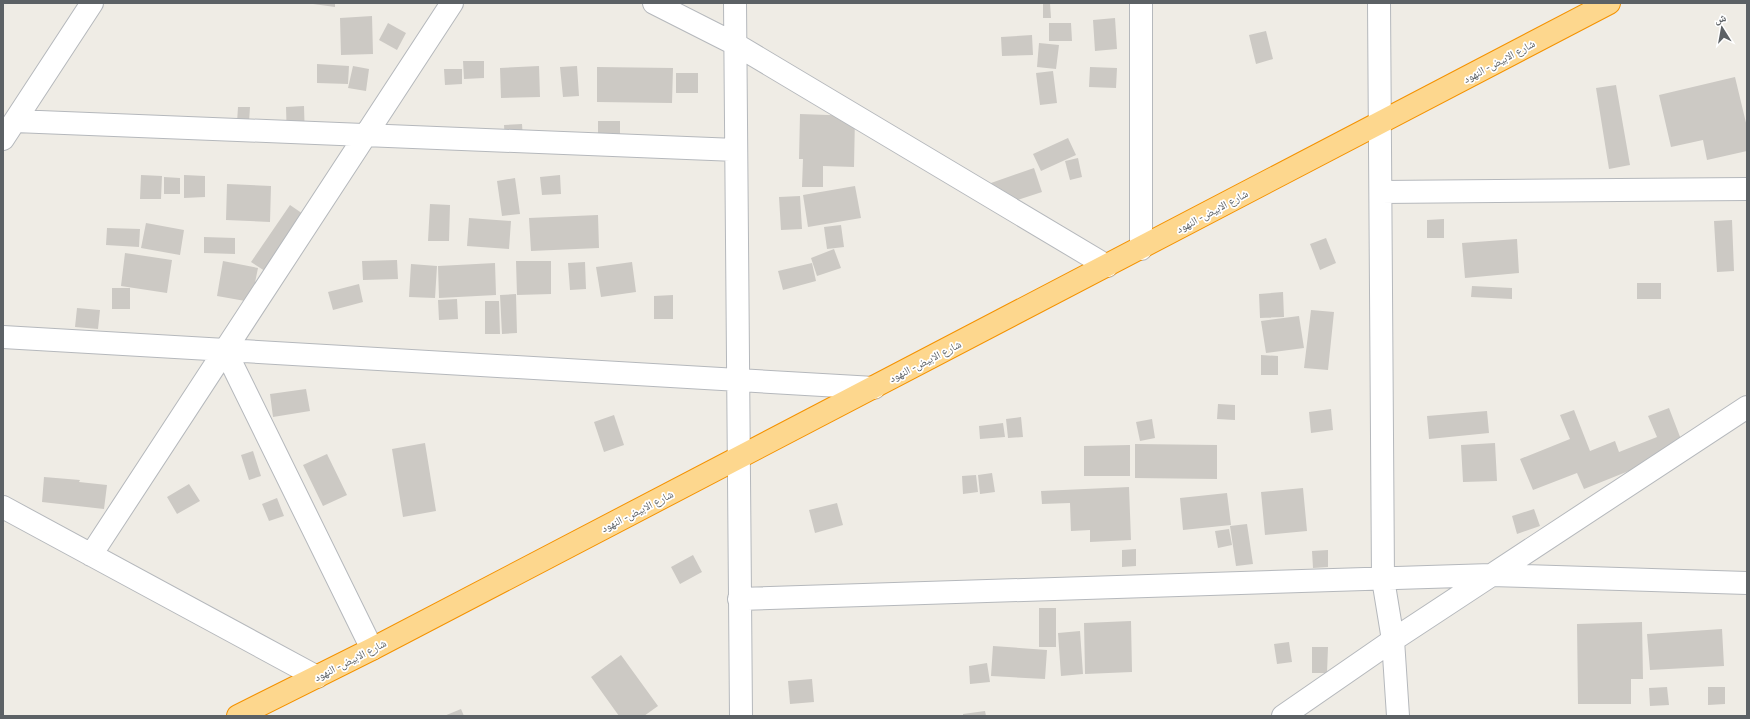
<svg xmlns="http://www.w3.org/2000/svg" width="1750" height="719" font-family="'Public Sans','Noto Naskh Arabic',sans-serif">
<rect width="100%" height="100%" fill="#efece5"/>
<!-- building -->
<path fill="#ccc9c4" d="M306 3H335V7Z
M1043 3H1050L1051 18H1043Z
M372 16 373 54 341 55 340 18Z
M1115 18 1117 49 1095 51 1093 20Z
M388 23 406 33 397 50 379 40Z
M1049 23H1071L1072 41H1049Z
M1266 31 1273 59 1256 64 1249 35Z
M1032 35 1033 55 1002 56 1001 37Z
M1039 43 1059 45 1056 69 1037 67Z
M463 61H484V78L464 79Z
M317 64 349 66 348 84 317 83Z
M353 66 369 69 366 91 348 88Z
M539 66 540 97 501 98 500 68Z
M577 66 579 96 563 97 560 67Z
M597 67 673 68 672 103 597 102Z
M1090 67 1117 68 1116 88 1089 87Z
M444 69H462V84L445 85Z
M1053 71 1057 103 1040 105 1036 73Z
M676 73H698V93H676Z
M1735 77 1747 127V151L1707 160 1703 140 1671 147 1659 95Z
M1616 85 1630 165 1609 169 1596 88Z
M304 106 305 140H287L286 107Z
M238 107H250L249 122 236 138Z
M800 114 855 116 854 167 823 166V187H802L803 159H799Z
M598 121H620V142H598Z
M522 124 523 139 505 141 504 125Z
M1068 138 1076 155 1041 171 1033 154Z
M1078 158 1082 177 1070 180 1065 161Z
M1034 168 1042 192 999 206 991 183Z
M141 175 162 176 161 199H140Z
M184 175 205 176V197L184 198Z
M560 175 561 194 542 195 540 177Z
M164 177 180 178V194H164Z
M515 178 520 214 502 216 497 181Z
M227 184 271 186 270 222 226 220Z
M855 186 861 218 808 227 803 195Z
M800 196 802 229 781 230 779 197Z
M430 204 450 205 449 241H428Z
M290 205 306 216 268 273 251 262Z
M598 215 599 248 531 251 529 218Z
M469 218 511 221 509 249 467 246Z
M1444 219V238H1427V220Z
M1732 220 1734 271 1717 272 1714 221Z
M146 223 184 230 180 255 141 248Z
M841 225 844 247 827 249 824 227Z
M107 228 140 229 139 247 106 245Z
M204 237 235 238V254L204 253Z
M1326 238 1336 263 1320 270 1310 244Z
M1517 239 1519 273 1465 278 1462 243Z
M834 249 841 268 817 276 811 258Z
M125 253 172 260 167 293 121 286Z
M397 260 398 279 363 280 362 261Z
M223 261 258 268 251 302 217 296Z
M516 261H551V294L517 295Z
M585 262 586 289 570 290 568 263Z
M632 262 636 292 601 297 596 267Z
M495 263 496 295 439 298 438 266Z
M812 263 816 281 783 290 778 271Z
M411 264 437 266 435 298 409 297Z
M1637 283H1661V299H1637Z
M359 284 363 302 333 310 328 292Z
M1472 286 1512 288V299L1471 297Z
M112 288H130V309H112Z
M1283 292 1284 317 1260 318 1259 294Z
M516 294 517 333 502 334 500 295Z
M673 295V319H654V296Z
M457 299 458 319 439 320 438 300Z
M485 301H499L500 334H485Z
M77 308 100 310 98 329 75 327Z
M1311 310 1334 312 1328 370 1304 368Z
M1299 316 1304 348 1266 353 1261 321Z
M1261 355 1278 356V375H1261Z
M306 389 310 411 273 417 270 394Z
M1218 404 1235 405V420L1217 419Z
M1669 408 1687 455 1666 456 1584 489 1577 473 1533 490 1520 459 1570 439 1560 415 1574 410 1590 451 1615 441 1619 452 1657 437 1648 416Z
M1331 409 1333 430 1311 433 1309 412Z
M1487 411 1489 433 1429 439 1427 416Z
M614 415 624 445 604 452 594 422Z
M1021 417 1023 437 1008 438 1006 419Z
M1152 419 1155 438 1140 441 1136 422Z
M1003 423 1005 437 980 439 979 426Z
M425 443 436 511 403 517 392 449Z
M1495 443 1497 481 1463 482 1461 445Z
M1135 444 1217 445V479L1135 478Z
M1130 445V476H1084V446Z
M253 451 261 476 249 480 241 455Z
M327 454 347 495 323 506 303 465Z
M992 473 995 492 980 494 978 475Z
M976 475 978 492 963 494 962 476Z
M44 477 80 480 79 482 107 485 104 509 42 502Z
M189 484 200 501 177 514 167 497Z
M1129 487 1131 540 1090 542V530L1071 531 1070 503 1042 504 1041 491Z
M1303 488 1307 531 1265 535 1261 492Z
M1227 493 1231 525 1183 530 1180 498Z
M277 498 284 516 269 521 262 504Z
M837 503 843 525 815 533 809 510Z
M1534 509 1540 526 1517 534 1512 516Z
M1247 524 1253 564 1236 566 1230 526Z
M1229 529 1232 545 1218 548 1215 531Z
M1136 549V566L1122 567V550Z
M1328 550V567L1313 568 1312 551Z
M693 555 702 572 680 584 671 567Z
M1039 608H1056V647H1039Z
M1131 621 1132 672 1085 674 1084 623Z
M1642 622 1643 679H1631V704H1578L1577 624Z
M1722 629 1724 666 1650 670 1647 634Z
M1080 631 1083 674 1061 676 1058 633Z
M1289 642 1292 662 1277 664 1274 644Z
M993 646 1047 650 1045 679 991 676Z
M1312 647H1328L1327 673H1312Z
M621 655 658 706 644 716H619L591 677Z
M987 663 990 682 970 684 969 666Z
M812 679 814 702 790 704 788 681Z
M1667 687 1669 705 1650 706 1649 688Z
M1708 687H1725V704L1708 705Z
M461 709 464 716H444Z
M985 711 986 716H963V714Z"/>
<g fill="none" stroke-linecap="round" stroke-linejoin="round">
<defs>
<path id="street" d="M654 3 735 44 1107 266
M735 3 741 716
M1379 3 1383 579 1393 640 1398 716
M15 121 736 150
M3 139 92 3
M1381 192 1747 189
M1141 249V3
M3 337 874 388
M225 350 372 649
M3 507 317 677
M91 555 452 3
M739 599 1491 575 1747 583
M1283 716 1393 640 1747 407"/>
<path id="highway" d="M238 716 372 649 1609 3"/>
</defs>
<!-- street casing -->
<use href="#street" stroke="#b5b8bc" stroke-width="24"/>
<!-- highway casing -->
<use href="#highway" stroke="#f49200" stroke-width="24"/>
<!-- street -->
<use href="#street" stroke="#fff" stroke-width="22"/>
<!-- highway -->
<use href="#highway" stroke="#fdd78e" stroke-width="22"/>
</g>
<g text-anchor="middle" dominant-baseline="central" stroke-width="3.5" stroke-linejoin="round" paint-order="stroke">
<!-- street labels -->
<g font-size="11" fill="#5c6165" stroke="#fff">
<text transform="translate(1499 61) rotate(-28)">شارع الابيض - النهود</text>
<text transform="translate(1212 211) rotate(-28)">شارع الابيض - النهود</text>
<text transform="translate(925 361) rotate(-27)">شارع الابيض - النهود</text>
<text transform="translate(637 511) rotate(-27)">شارع الابيض - النهود</text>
<text transform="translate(350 660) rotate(-27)">شارع الابيض - النهود</text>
</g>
</g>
<!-- border -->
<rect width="1750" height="719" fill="none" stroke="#5c6165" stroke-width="8"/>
<!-- north arrow -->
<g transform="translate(1722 28) rotate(349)" stroke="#ffffff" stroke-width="3" paint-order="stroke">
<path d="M0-3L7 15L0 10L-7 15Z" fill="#5c6165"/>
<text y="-6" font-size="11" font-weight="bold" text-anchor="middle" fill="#5c6165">ش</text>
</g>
</svg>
